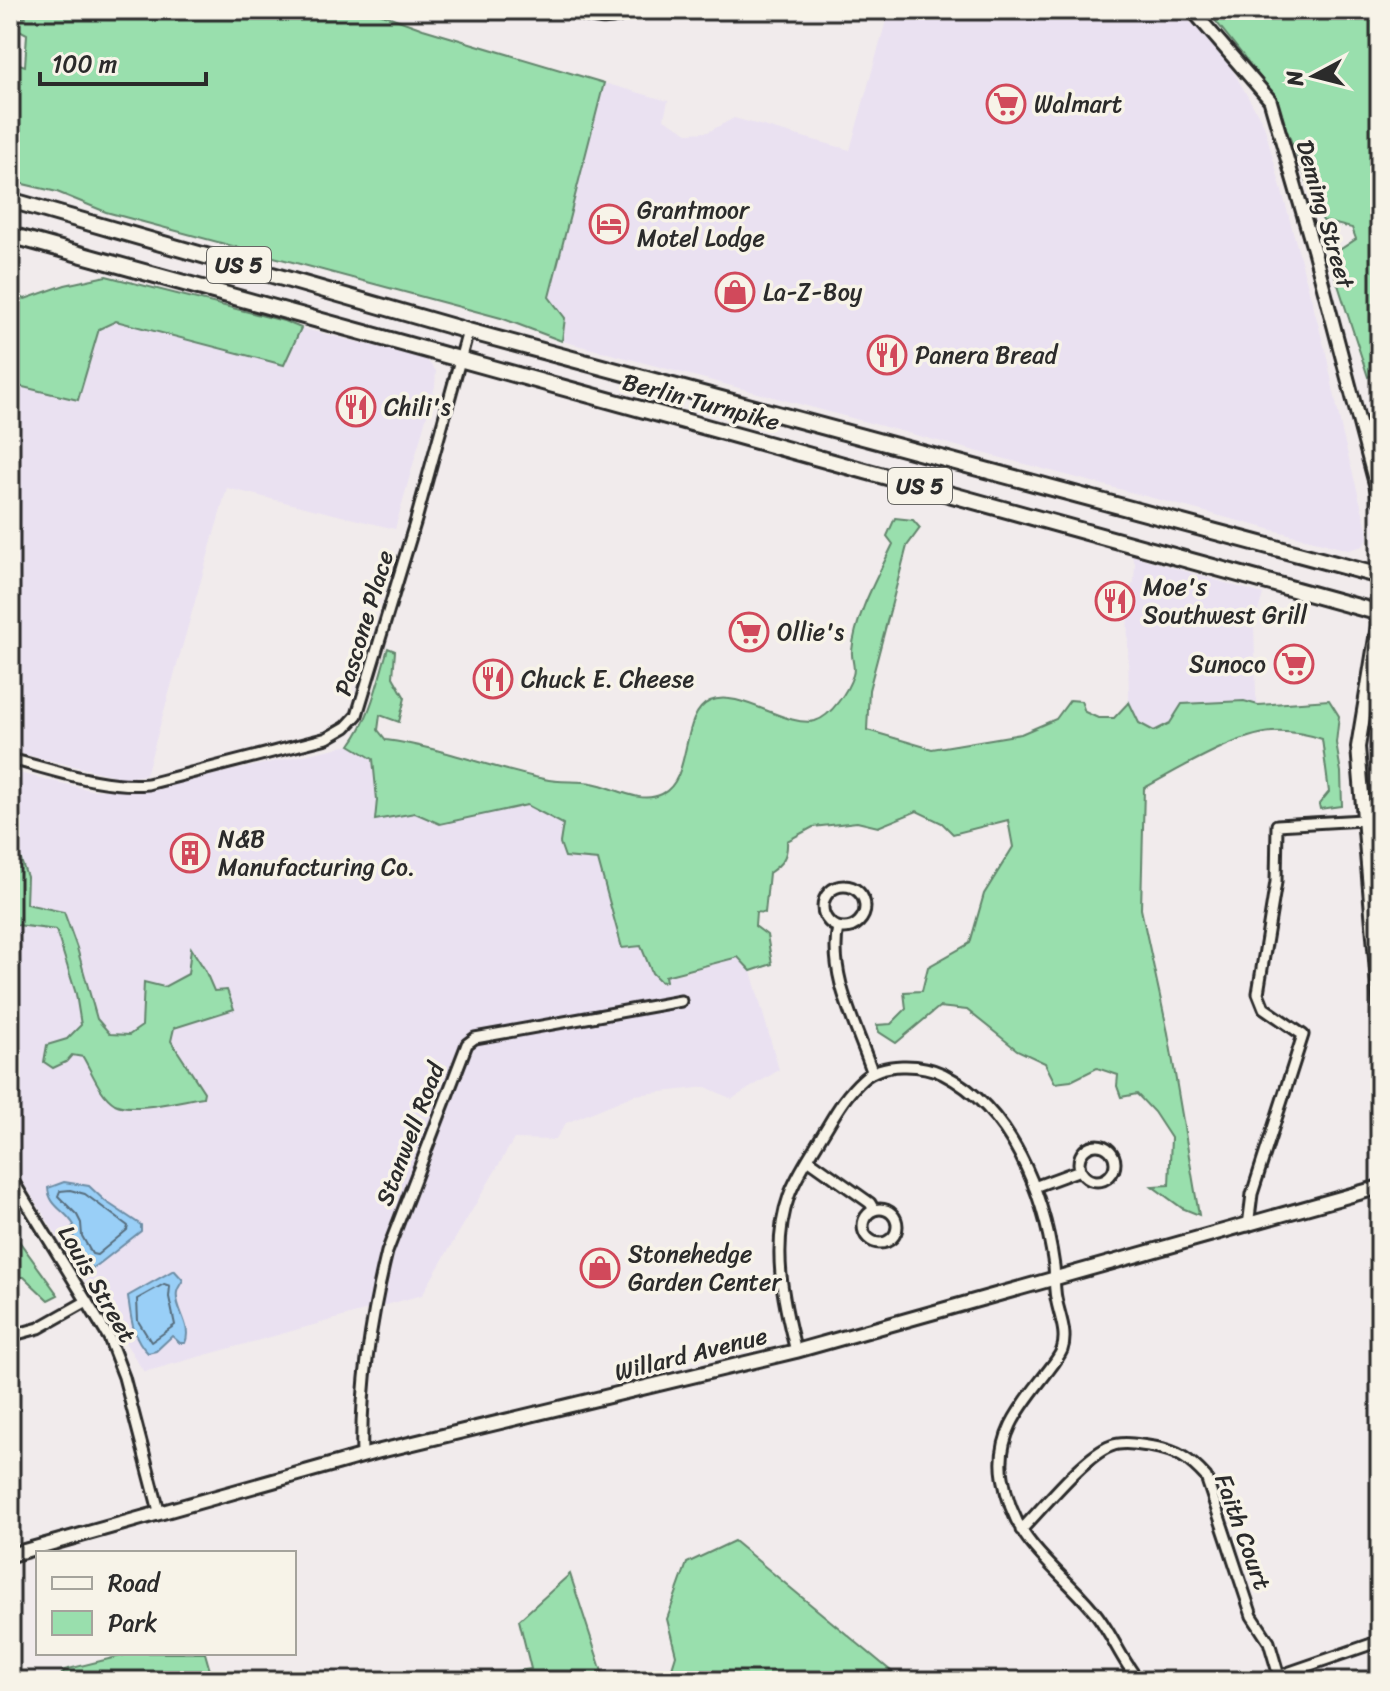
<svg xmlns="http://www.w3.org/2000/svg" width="1390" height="1691" font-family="Sriracha,sans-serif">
<rect width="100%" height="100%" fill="#f1ebec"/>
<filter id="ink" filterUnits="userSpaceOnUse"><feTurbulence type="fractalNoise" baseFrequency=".0125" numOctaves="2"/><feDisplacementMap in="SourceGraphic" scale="16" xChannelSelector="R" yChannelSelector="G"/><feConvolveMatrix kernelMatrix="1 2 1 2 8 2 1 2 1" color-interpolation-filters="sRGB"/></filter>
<g filter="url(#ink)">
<!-- built -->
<path fill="#eae1f1" d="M889 10H1178L1224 55 1264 125 1326 353 1342 432 1367 528 1368 538 1363 546 1348 550 562 341 565 318 549 297 604 83 668 101 664 119 688 133 708 132 734 118 850 150Z
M116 321 283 365 301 328 426 359 436 371 435 386 395 529 227 488 146 775 124 778 10 751V384L77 400 99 328Z
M1131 555 1263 594 1254 625 1256 695 1263 726 1154 734 1139 723 1129 702 1127 593 1134 582 1135 563Z
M1380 665V854L1373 792Z
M350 745 373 759 377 800 375 819 415 813 440 824 527 805 564 824 560 843 598 860 622 947 641 945 652 973 665 976 684 973 738 957 751 971 779 1070 732 1099 706 1087 634 1095 566 1123 555 1140 514 1139 422 1295 144 1372 10 1162V771L91 790H142Z"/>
<!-- green -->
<path fill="#99dfad" stroke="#62856c" stroke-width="2" d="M24 10H371L423 29 604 83 549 297 565 318 562 341 501 318 106 212 57 192 19 183 10 174V110L18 82 10 74V61L25 66 27 34 12 26 16 16 26 18Z
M1207 10H1380V373L1368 377 1329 257 1356 239 1352 228 1323 221 1271 91Z
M106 276 284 321 301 328 284 365 116 321 99 329 78 400 10 384V293L25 299 65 285Z
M895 518 913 520 920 528 907 546 869 690 867 730 932 749 1021 734 1056 719 1070 700 1081 701 1085 712 1098 718H1114L1129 702 1139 723 1154 731 1170 723 1182 704 1244 701 1258 705 1329 700 1339 716 1336 743 1341 772 1342 806 1320 809 1319 804 1329 792 1322 739C1307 734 1289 731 1272 732 1235 735 1178 770 1144 788L1141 909 1168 1033 1199 1215 1182 1208 1152 1186 1169 1185 1171 1138 1154 1112 1137 1094 1121 1097 1117 1086 1118 1075 1097 1068 1071 1081 1055 1083 1045 1063 1017 1050 967 1010 939 1007 896 1043 879 1032 877 1025 891 1024 906 1009 904 992 922 991 928 967 970 943 984 894 1013 847 1008 820 953 834 942 823 917 811 878 827 857 822 813 827 787 841C788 857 782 864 769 873L765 913 756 912 755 926 767 935 772 964 751 971 738 957 665 976 666 981 661 982 652 973 641 946 622 948 598 860 565 857 560 843 563 824 527 805 440 824 415 813 375 820 377 800 373 759 350 745C371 717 378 681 388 648L395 651 393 677 405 698 399 722 380 715 378 730 386 740C439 747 491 768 544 779 560 783 577 780 592 783 615 787 639 805 662 794 693 779 679 715 710 701 738 688 786 728 815 721 832 716 848 690 853 675 856 667 851 659 852 651 855 616 878 576 893 544L887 536Z
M10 830 27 877 26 904 64 912 77 948 97 1019 110 1034 129 1035 142 1026 144 982 164 987 188 974 191 948 205 970 214 991 227 990 234 1009 174 1028 171 1041 204 1092 203 1097C182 1100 133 1113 115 1104 100 1095 92 1072 83 1057L72 1055 66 1062 53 1068 44 1062 47 1045 67 1039 81 1025 76 994 56 930 10 924Z
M10 1230H11L58 1295 48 1300 24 1277H10Z
M734 1541 903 1681H668L676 1655 667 1619 687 1563Z
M570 1574 605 1681H450L531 1669 519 1620Z
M133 1653H205L213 1681H58L64 1670Z"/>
<!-- water -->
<path fill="#99cff7" stroke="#6d8da5" stroke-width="2" d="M64 1182 89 1186 105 1201 141 1225V1231L99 1264 93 1268C82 1261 75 1242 71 1229L74 1225C66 1211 49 1206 48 1188Z
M174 1270 183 1280C181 1284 178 1287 177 1292 174 1308 193 1326 185 1343H180L172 1336 156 1351 148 1353C132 1337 131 1318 128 1296Z"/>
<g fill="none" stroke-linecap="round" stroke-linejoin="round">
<!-- shore -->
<path stroke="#576d7d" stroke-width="2" d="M70 1190 85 1194 128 1226 127 1230 97 1255 92 1254 82 1236 81 1223 77 1215 58 1196 60 1191Z
M164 1284 170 1286 169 1297 175 1325 151 1342 138 1321 137 1299Z"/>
<defs>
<path id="minor" d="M567 10C590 18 611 25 632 10
M10 759C55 770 102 788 148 784L327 738 346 727 357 715 416 520 468 331
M823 907a21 21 0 1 1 42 0a21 21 0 1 1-42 0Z
M838 927C828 975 857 1027 872 1071
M1079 1163a18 18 0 1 1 36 0a18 18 0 1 1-36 0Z
M808 1159 870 1203 874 1210
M10 1176 109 1338 124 1377 159 1511
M1034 1187 1080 1170
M863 1226a17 17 0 1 1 34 0a17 17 0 1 1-34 0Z
M1248 1226 1252 1194 1303 1035 1264 1008 1258 993 1276 882 1277 825 1380 819
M10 1336 39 1328 87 1301
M796 1351C783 1302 771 1246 789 1196 796 1176 810 1156 821 1137 834 1116 844 1096 863 1079 882 1062 921 1063 943 1074 1012 1109 1044 1194 1054 1266 1055 1274 1054 1282 1055 1290 1056 1310 1069 1330 1062 1350 1058 1359 1051 1367 1045 1375 1021 1406 996 1435 1003 1477 1014 1545 1054 1563 1093 1610 1111 1631 1121 1660 1139 1681
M362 1456C360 1387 371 1318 387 1252L467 1044 475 1038 681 1001
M1021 1530C1043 1508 1084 1456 1111 1446 1123 1441 1141 1445 1154 1447 1177 1451 1190 1459 1206 1477L1252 1616 1269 1642 1279 1676
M1264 1681 1380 1641"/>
<path id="tertiary" d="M1192 10 1270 100 1314 251 1380 501"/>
<path id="secondary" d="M1380 614 1358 747 1380 1007
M10 1555 376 1452 796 1351 1380 1187"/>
<path id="trunk" d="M10 200 468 331 1380 576
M10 235 1380 613"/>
</defs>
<!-- minor casing -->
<use href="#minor" stroke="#2b2b2b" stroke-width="15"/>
<!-- tertiary casing -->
<use href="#tertiary" stroke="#2b2b2b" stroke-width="17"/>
<!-- secondary casing -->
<use href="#secondary" stroke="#2b2b2b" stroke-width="18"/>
<!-- trunk casing -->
<use href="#trunk" stroke="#2b2b2b" stroke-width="20"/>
<!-- minor -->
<use href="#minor" stroke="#f7f3e8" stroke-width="9"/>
<!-- tertiary -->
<use href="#tertiary" stroke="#f7f3e8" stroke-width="11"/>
<!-- secondary -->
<use href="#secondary" stroke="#f7f3e8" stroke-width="12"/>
<!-- trunk -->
<use href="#trunk" stroke="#f7f3e8" stroke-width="14"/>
</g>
</g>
<!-- icons -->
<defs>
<symbol id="supermarket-ring" viewBox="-11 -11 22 22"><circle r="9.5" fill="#f7f3e8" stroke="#d1495b" stroke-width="1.5"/><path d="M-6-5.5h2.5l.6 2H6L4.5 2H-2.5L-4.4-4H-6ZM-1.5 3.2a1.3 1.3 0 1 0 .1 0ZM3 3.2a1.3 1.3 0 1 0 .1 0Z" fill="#d1495b"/></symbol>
<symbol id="hotel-ring" viewBox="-11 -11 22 22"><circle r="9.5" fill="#f7f3e8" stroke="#d1495b" stroke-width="1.5"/><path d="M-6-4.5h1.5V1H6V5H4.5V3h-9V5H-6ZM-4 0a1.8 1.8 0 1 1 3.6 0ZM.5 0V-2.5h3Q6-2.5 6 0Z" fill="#d1495b"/></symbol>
<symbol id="shop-ring" viewBox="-11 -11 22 22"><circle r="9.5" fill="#f7f3e8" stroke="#d1495b" stroke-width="1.5"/><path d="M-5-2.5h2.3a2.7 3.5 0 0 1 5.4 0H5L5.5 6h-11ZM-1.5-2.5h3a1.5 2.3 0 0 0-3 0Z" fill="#d1495b"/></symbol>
<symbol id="restaurant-ring" viewBox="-11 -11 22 22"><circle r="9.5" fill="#f7f3e8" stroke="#d1495b" stroke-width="1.5"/><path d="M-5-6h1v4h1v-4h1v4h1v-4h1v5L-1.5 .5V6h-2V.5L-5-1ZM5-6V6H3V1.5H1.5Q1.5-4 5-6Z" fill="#d1495b"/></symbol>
<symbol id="building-ring" viewBox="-11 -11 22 22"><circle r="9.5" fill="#f7f3e8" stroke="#d1495b" stroke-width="1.5"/><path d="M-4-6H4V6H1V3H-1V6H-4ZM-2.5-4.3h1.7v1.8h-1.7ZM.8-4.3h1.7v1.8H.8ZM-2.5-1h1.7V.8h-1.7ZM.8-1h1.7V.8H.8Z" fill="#d1495b"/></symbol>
</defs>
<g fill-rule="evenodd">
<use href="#supermarket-ring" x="984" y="82" width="44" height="44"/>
<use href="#hotel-ring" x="587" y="202" width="44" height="44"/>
<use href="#shop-ring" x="713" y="270" width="44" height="44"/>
<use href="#restaurant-ring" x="865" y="333" width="44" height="44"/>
<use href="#restaurant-ring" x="334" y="385" width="44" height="44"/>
<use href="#restaurant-ring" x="1093" y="579" width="44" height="44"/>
<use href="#supermarket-ring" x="727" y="610" width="44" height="44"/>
<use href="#supermarket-ring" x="1272" y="642" width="44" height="44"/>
<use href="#restaurant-ring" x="471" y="657" width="44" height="44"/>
<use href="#building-ring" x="168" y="831" width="44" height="44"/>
<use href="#shop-ring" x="578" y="1246" width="44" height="44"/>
</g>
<g text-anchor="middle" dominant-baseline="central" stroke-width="7" stroke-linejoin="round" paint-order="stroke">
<!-- shield labels -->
<g fill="#f7f3e8" stroke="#686764" stroke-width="2">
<rect x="207" y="247" width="64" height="36" rx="6"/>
<rect x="888" y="468" width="64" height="36" rx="6"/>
</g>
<g font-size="22" font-weight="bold" fill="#2b2b2b">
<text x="239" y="265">US 5</text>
<text x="920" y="486">US 5</text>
</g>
<!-- poi labels -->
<g font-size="24" fill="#2b2b2b" stroke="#f7f3e8" text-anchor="start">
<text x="1034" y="104">Walmart</text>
<text x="637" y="210">Grantmoor<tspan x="637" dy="28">Motel Lodge</tspan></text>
<text x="763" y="292">La-Z-Boy</text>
<text x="915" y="355">Panera Bread</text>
<text x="384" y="407">Chili's</text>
<text x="1143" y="587">Moe's<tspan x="1143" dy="28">Southwest Grill</tspan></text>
<text x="777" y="632">Ollie's</text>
<text x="1266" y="664" text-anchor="end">Sunoco</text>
<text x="521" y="679">Chuck E. Cheese</text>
<text x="218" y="839">N&amp;B<tspan x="218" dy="28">Manufacturing Co.</tspan></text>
<text x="628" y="1254">Stonehedge<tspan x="628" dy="28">Garden Center</tspan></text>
</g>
<!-- street labels -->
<g font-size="24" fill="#2b2b2b" stroke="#f7f3e8">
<text transform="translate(1325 214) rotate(74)">Deming Street</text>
<text transform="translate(701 402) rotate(15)">Berlin Turnpike</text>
<text transform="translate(364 623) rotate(-73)">Pascone Place</text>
<text transform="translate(410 1134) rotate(-69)">Stanwell Road</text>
<text transform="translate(97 1284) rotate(60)">Louis Street</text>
<text transform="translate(691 1354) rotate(-14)">Willard Avenue</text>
<text transform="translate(1243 1532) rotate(70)">Faith Court</text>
</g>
</g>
<!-- margin -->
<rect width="1390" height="1691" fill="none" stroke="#f7f3e8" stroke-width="40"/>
<rect x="20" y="20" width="1350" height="1651" fill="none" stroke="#2b2b2b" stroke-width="3" filter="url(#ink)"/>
<!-- legend -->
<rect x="36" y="1551" width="260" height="104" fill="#f7f3e8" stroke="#a5a39c" stroke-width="2"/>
<rect x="52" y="1577" width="40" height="12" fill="#f7f3e8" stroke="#a5a39c" stroke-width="2"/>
<text x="108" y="1591" font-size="24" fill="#2b2b2b">Road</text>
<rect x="52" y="1611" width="40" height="24" fill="#99dfad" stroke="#a5a39c" stroke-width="2"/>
<text x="108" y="1631" font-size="24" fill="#2b2b2b">Park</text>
<!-- north arrow -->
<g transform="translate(1314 76) rotate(263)" stroke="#f7f3e8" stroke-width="6" paint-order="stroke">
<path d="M0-6L14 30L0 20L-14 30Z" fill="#2b2b2b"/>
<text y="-12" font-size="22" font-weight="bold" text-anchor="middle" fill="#2b2b2b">N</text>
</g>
<!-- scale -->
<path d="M40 72v12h166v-12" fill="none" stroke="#2b2b2b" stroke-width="4"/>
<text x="52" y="72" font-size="24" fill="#2b2b2b" stroke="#f7f3e8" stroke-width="6" paint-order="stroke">100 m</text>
</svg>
